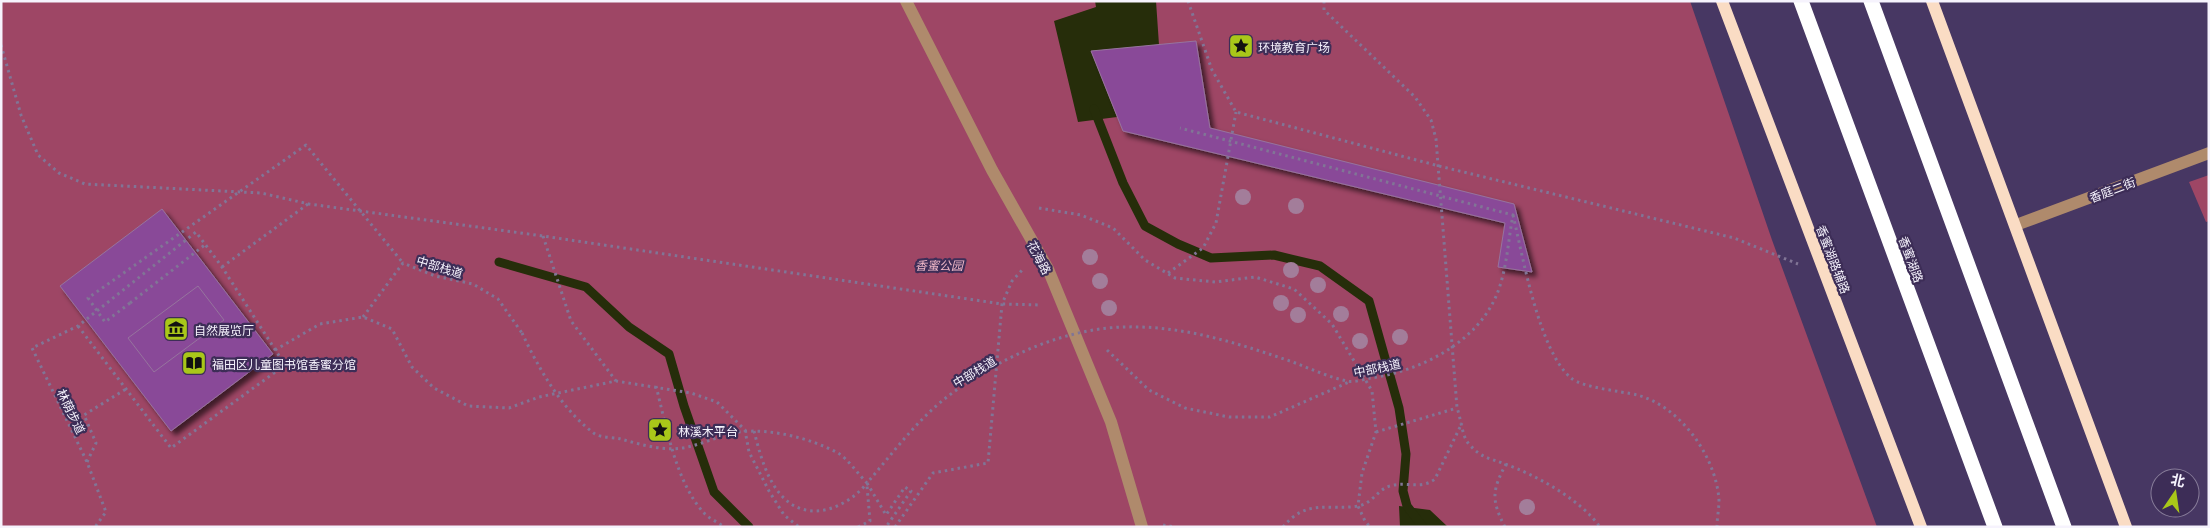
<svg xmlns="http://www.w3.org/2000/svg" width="2210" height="528" font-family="Georgia,'Noto Sans SC',serif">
<defs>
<filter id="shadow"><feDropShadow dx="4.5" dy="4.5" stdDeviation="2.5" flood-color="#0009"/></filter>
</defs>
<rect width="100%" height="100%" fill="#473763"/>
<!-- green -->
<path fill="#9e4665" d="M1 1H1690L1772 240 1877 527H1Z
M2209 175V221L2206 222 2189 182Z"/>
<!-- water -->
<path fill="#262d0a" d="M1095 1H1156L1159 45 1091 51 1117 117 1078 122 1054 21 1096 7Z
M1399 506 1430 510 1448 527H1400Z"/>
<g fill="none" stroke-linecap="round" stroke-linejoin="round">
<!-- stream -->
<path stroke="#262d0a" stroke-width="9" d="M1094 109 1123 183 1145 226 1178 244 1211 258 1274 255 1320 266 1369 301 1399 408 1406 454 1403 491 1407 506 1423 527
M499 262 586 287 629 327 669 354 684 406 714 492 749 527"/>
</g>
<!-- building -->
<path fill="#894998" stroke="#96749e" filter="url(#shadow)" d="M1196 41 1210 128 1514 204 1532 272 1498 267 1505 223 1123 131 1091 51Z
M162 209 273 354 171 431 60 286Z
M198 286 224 320 154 372 128 338Z"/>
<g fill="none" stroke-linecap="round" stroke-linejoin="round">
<!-- path -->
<path stroke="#817596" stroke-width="3" stroke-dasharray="2.5 4" stroke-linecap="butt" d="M1188 1 1212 70 1236 112 1439 166 1734 238 1798 264
M1324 1V10L1415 97 1431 120 1436 139 1457 408C1461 418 1462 437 1469 444 1481 458 1489 458 1505 464 1536 475 1581 500 1600 527
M1 45 21 115 38 155 59 173 85 184 261 193 309 204 543 236 1002 304 1040 305
M1039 208 1081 215 1113 228 1145 260 1175 278 1215 282 1255 277 1294 289 1332 324 1372 391 1376 432 1362 473 1358 506 1365 521 1370 527
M1513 215C1523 257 1539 351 1571 378 1583 388 1621 391 1637 395 1680 406 1716 456 1719 500 1719 509 1717 518 1717 527
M543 236 571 321 616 381
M222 267 308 204
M1168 273 1203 248 1216 223 1236 112
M130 303 206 244
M363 317 403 263 435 276 473 284 498 299 522 333
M78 326 171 448 285 365 222 267 196 232 78 326 32 348 87 462 106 512 95 527
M275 350 320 324 363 317 392 329 412 367 434 388 468 406 509 408 539 397 616 381 691 393 717 402 745 430 749 452 769 491 784 515 799 527
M1107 350 1149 390 1185 408 1229 417H1270L1349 382
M656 386C666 425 676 484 705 514 710 519 718 522 724 527
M754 431C760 454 767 483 786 500 812 523 849 506 867 483
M1376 432 1457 408
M87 462 96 443 84 415 126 389
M867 483 886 515 905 487 911 491 886 527
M1163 525 1175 527
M858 527 870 521 867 486
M895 527 933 473 988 463 1002 304 1012 281 1024 268
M1283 527C1307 498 1328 511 1358 506 1372 504 1378 489 1390 486 1406 481 1421 490 1435 479L1462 423
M1505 527C1491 500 1492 490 1506 464"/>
<!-- minor -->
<path stroke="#af8a6c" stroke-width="12" d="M906 1 992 170 1048 269 1111 422 1142 527
M2016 225 2209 153"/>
<!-- major -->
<path stroke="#fadcc4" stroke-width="12" d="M1722 1 1921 527
M1932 1 2126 527"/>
<!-- highway -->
<path stroke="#fff" stroke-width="15" d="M1801 1 1995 527
M1871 1 2064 527"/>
<!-- path-bridge -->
<path stroke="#817596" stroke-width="3" stroke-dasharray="2.5 4" stroke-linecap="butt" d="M130 303 105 322 88 298 306 145 403 263
M522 333C539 369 562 410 595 434 602 438 613 437 621 439 642 445 666 452 688 447 705 443 721 435 739 432 770 428 810 438 838 453 848 459 858 474 867 483 892 454 917 420 947 397 993 362 1051 334 1108 328 1172 322 1231 341 1290 361 1309 368 1328 377 1347 381 1354 383 1364 379 1371 378 1420 371 1477 343 1497 294 1507 269 1508 241 1513 215L1180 128"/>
</g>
<!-- trees -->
<g fill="#a37d9a">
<circle cx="1243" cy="197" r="8"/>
<circle cx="1296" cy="206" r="8"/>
<circle cx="1090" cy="257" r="8"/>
<circle cx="1291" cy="270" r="8"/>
<circle cx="1100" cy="281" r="8"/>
<circle cx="1318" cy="285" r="8"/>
<circle cx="1281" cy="303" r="8"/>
<circle cx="1109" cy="308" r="8"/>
<circle cx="1341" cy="314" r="8"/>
<circle cx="1298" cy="315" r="8"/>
<circle cx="1400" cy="337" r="8"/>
<circle cx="1360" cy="341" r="8"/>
<circle cx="1527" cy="507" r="8"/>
</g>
<!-- icons -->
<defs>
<symbol id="sight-square" viewBox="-11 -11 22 22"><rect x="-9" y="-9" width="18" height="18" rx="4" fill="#a9c719" stroke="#3d2d57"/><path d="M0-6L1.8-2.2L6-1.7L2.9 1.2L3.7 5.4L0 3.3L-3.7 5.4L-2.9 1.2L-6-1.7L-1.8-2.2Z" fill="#111"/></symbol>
<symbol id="museum-square" viewBox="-11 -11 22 22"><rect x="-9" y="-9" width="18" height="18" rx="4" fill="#a9c719" stroke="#3d2d57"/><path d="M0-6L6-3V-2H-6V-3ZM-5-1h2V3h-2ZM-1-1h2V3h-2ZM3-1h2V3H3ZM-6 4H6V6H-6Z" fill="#111"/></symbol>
<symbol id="library-square" viewBox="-11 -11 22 22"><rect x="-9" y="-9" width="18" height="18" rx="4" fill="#a9c719" stroke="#3d2d57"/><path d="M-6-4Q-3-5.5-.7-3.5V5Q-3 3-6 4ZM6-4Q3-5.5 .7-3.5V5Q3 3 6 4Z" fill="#111"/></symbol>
</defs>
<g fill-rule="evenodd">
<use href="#sight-square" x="1227" y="32" width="28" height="28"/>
<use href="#museum-square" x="162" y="315" width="28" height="28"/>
<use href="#library-square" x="180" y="349" width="28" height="28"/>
<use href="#sight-square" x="646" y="416" width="28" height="28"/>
</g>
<g text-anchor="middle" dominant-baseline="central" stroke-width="4.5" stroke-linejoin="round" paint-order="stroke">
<!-- poi labels -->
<g font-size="12" fill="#f6f3fd" stroke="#3d2d57" text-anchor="start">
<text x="1258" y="46">环境教育广场</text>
<text x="194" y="329">自然展览厅</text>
<text x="212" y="363">福田区儿童图书馆香蜜分馆</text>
<text x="678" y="430">林溪木平台</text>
</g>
<!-- street labels -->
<g font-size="12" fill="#f6f3fd" stroke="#3d2d57">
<text transform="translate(2112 189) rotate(-21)">香庭二街</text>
<text transform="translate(1040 257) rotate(62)">花海路</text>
<text transform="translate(1834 259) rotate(69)">香蜜湖路辅路</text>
<text transform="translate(1912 259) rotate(70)">香蜜湖路</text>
<text transform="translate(440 266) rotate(17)">中部栈道</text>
<text transform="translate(1377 367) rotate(-11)">中部栈道</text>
<text transform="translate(974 371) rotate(-31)">中部栈道</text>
<text transform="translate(72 411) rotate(64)">林荫步道</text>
</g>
<!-- park labels -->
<g font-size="12" font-style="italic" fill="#efb7c7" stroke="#3d2d57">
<text x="939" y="264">香蜜公园</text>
</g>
</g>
<!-- border -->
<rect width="2210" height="528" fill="none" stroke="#f6f3fd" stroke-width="5"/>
<!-- north arrow -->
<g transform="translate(2175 493) rotate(13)"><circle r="24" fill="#3d2d57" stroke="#877c99"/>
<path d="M0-4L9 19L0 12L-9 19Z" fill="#a9c719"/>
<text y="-8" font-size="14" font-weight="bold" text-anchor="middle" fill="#f6f3fd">北</text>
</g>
</svg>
